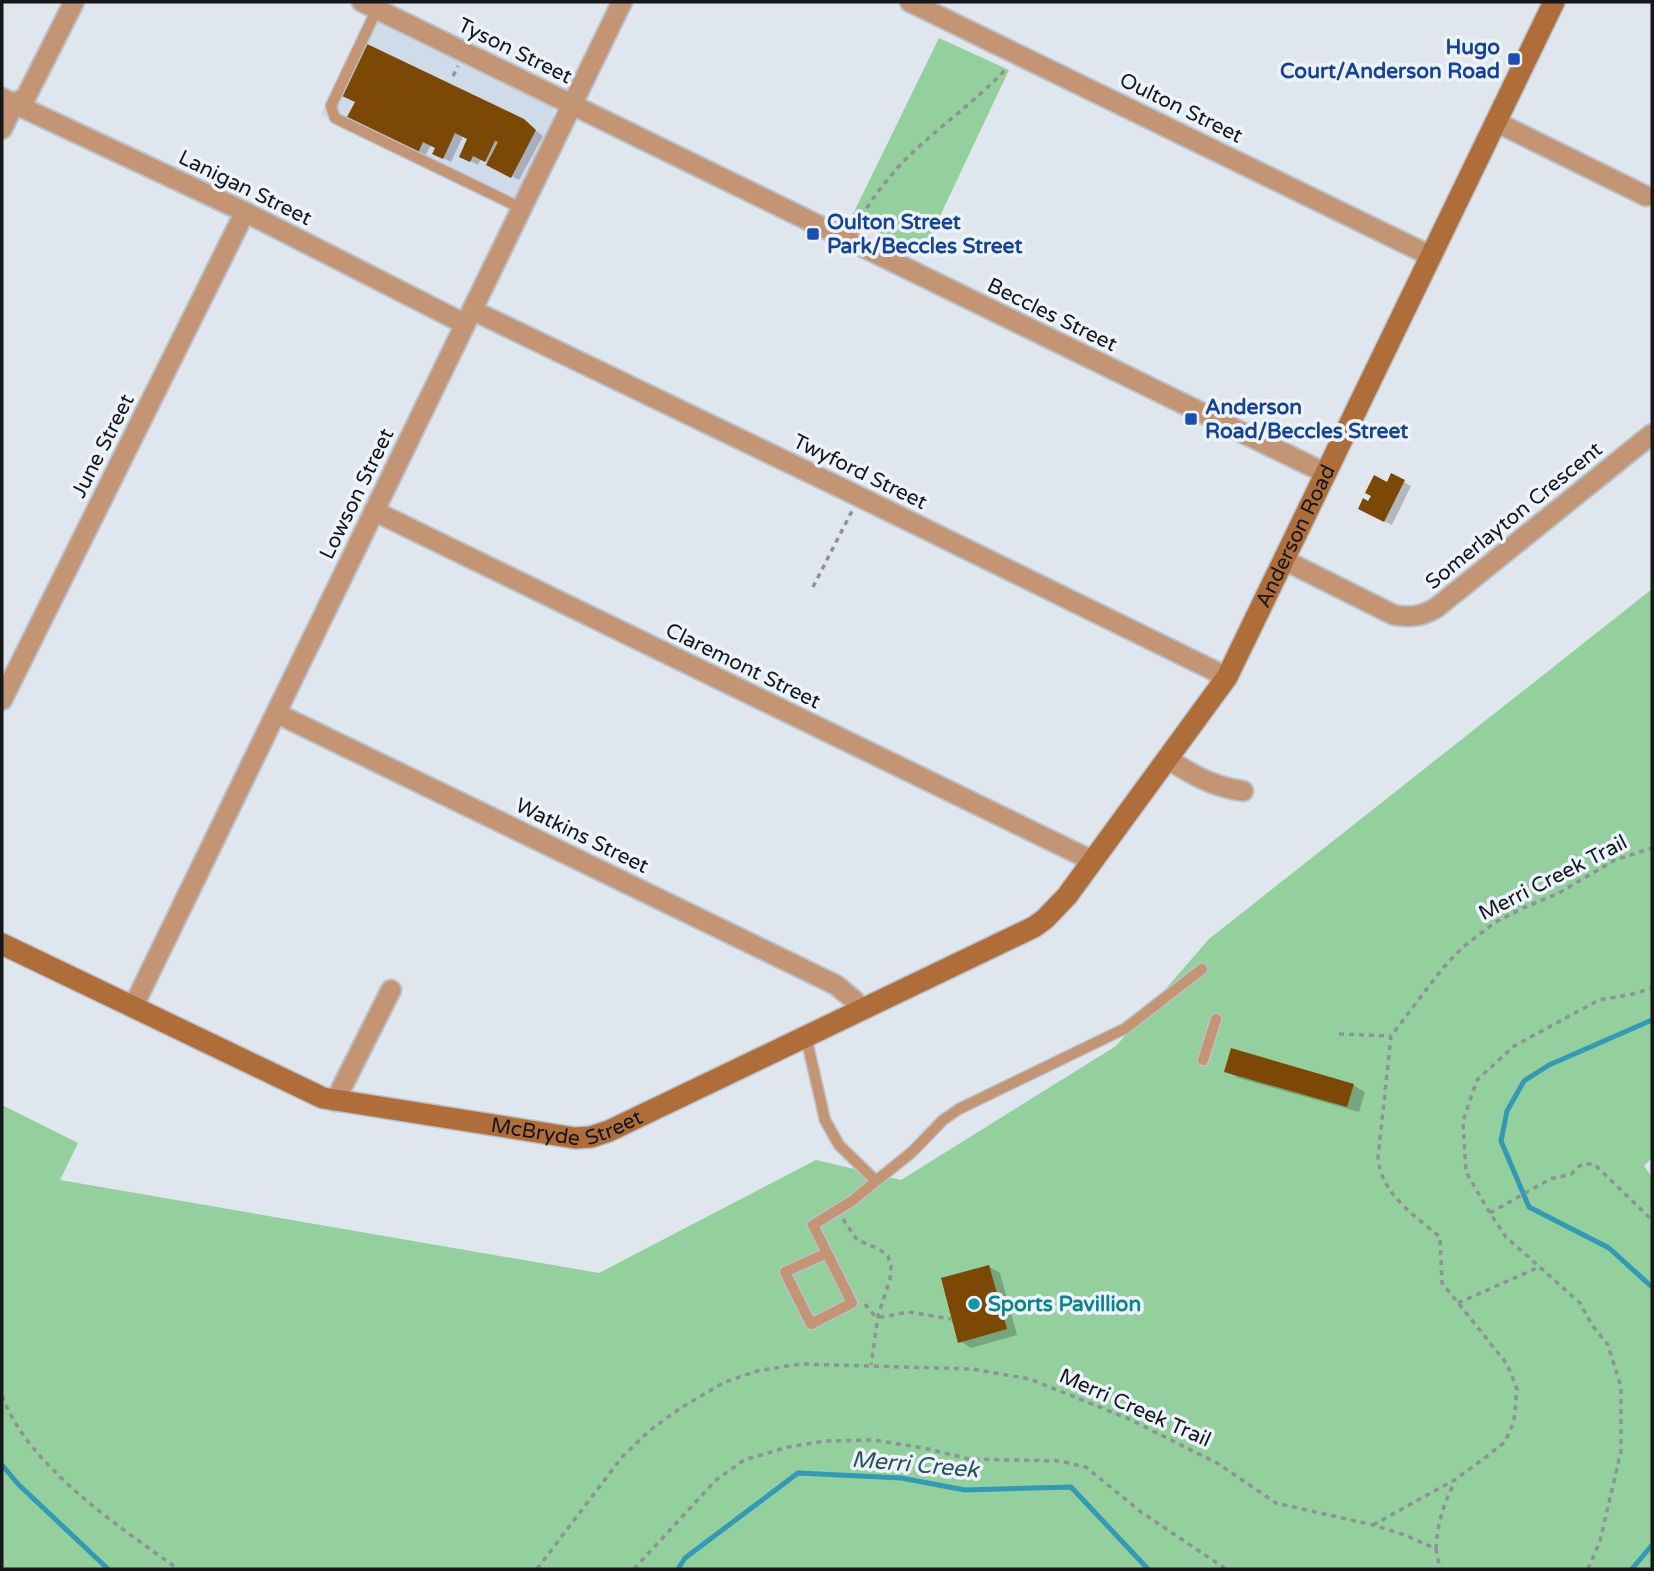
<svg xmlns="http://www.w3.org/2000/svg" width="1654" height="1571" font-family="'Varela Round',sans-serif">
<rect width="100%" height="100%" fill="#e0e6ee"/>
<!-- built -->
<path fill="#d0dbe9" d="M370 15 549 103 553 107 554 117 551 126 512 208 321 115Z"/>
<!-- green -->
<path fill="#94cf9e" d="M939 38 1009 70 922 254 850 220Z
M1652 589V1158L1644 1166 1652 1177V1569H2V1105L78 1143 60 1180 599 1273 816 1160 901 1180 1116 1046 1209 939Z"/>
<!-- shadow -->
<path fill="#0003" d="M523 121 543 136 519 180 481 159 478 165 461 156 469 139 463 136 451 162 434 153 437 147 431 145 425 156 382 135Z
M1392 476 1411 486 1392 525 1367 513 1369 503 1388 484Z
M1227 1071 1353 1085 1365 1092 1359 1112 1238 1078Z
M988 1266 1000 1273 1017 1335 971 1348 960 1341Z"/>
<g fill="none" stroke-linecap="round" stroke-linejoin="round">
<!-- stream -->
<path stroke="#339ab4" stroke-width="5" d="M1652 1020 1549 1065 1524 1081 1507 1111 1501 1141 1529 1207 1609 1248 1652 1287
M2 1465 18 1484 108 1569
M678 1569 685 1558 798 1473 901 1478 965 1490 1071 1487 1148 1569
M1632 1569 1652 1545"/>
</g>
<!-- building -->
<path fill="#7b4805" d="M365 43 524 119 536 130 511 178 486 165 498 142 495 141 485 162 473 156 470 162 459 157 467 139 455 133 443 159 432 154 435 148 423 142 418 153 346 119 355 102 342 96Z
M1391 473 1405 480 1384 522 1358 509 1363 498 1368 501 1371 496 1365 493 1374 475 1387 482Z
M1231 1048 1354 1084 1347 1107 1224 1072Z
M989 1265 1007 1329 958 1343 941 1278Z"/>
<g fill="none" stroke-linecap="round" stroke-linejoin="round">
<defs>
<path id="lane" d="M377 9 331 106 335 118 521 208
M806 1037 825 1120 839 1145 876 1181 912 1152 943 1120 959 1109 1126 1028 1202 969
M1203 1060 1216 1019
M827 1253 785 1272 811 1324 852 1303 813 1225 852 1201 876 1181"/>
<path id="street" d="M362 2 1325 473
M910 2 1431 256
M2 98 245 212 465 324
M1496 122 1646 196
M2 129 14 104 26 97 74 2
M472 310 860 497 1227 677
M374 511 1093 861
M1284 560 1394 615C1411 618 1422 616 1436 608L1652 434
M2 700 245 212
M276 713 836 985 854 1000 861 1009
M1168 759C1192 775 1214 787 1243 791
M133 1007 622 2
M335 1101 391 990"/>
<g id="secondary">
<path id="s1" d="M2 944 323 1098 575 1138 591 1137 609 1131 1034 927 1045 919 1067 896 1227 677 1554 2"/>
</g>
</defs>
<!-- lane casing -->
<use href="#lane" stroke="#bbc1c8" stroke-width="13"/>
<!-- street casing -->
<use href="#street" stroke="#bbc1c8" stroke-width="23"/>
<!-- secondary casing -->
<use href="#secondary" stroke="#bbc1c8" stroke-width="24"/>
<!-- path -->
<path stroke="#8d9297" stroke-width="3.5" stroke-dasharray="5 5" stroke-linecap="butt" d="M453 76 458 66
M856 225C872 198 891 173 913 152 944 123 978 99 1007 68
M813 587 852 511
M1339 1034 1391 1036
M1490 1213 1550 1179 1571 1174 1582 1164H1594L1652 1220
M843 1219 857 1240 879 1249 888 1256 891 1267 890 1279 878 1316 871 1365
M1458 1303 1539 1267
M865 1304 875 1316 882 1317 908 1312 951 1319
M2 1396C29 1467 117 1525 178 1569
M1373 1525 1456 1479 1482 1460 1505 1442 1514 1421 1517 1389 1507 1364 1442 1283 1440 1237C1413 1214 1382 1195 1378 1158L1391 1036 1442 969 1463 947 1494 923 1523 908 1557 894 1615 860 1652 848
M1436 1549C1437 1523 1444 1504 1455 1481
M537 1569 622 1457 649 1431 682 1407 725 1382 757 1371 800 1364 972 1369 1030 1379 1129 1419 1217 1463 1276 1503 1373 1525 1405 1535 1436 1549 1440 1569
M634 1569 716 1480 744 1460 788 1447 825 1441 874 1440 924 1448 969 1459 1060 1461 1086 1467 1141 1512 1226 1569
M1588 1569 1600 1541 1621 1451V1387L1608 1345 1592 1325 1580 1303 1506 1237 1490 1213 1466 1172 1463 1121 1477 1080 1514 1046 1599 1000 1633 994 1652 988"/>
<!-- lane -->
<use href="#lane" stroke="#c49575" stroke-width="10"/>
<!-- street -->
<use href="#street" stroke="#c49575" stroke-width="19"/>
<!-- secondary -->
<use href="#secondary" stroke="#af6d39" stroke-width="21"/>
</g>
<!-- markers -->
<g fill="#1a4fb4" stroke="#edf3fc" stroke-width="2.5">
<rect x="1507" y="52" width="14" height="14" rx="3.5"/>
<rect x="806" y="227" width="14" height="14" rx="3.5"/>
<rect x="1184" y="412" width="14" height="14" rx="3.5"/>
</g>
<circle fill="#0f9aa8" stroke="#edf3fc" stroke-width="2.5" cx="974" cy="1304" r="7"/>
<g text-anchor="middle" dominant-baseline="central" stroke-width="7" stroke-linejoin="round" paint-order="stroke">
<!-- transit labels -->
<g font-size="21" font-weight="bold" fill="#164399" stroke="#edf3fc" text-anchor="start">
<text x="1500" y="47" text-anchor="end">Hugo<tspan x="1500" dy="24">Court/Anderson Road</tspan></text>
<text x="827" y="222">Oulton Street<tspan x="827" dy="24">Park/Beccles Street</tspan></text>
<text x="1205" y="407">Anderson<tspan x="1205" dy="24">Road/Beccles Street</tspan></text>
</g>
<!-- street labels -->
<g font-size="21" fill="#151719" stroke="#edf3fc">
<text transform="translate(515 51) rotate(26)">Tyson Street</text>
<text transform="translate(1181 108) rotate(26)">Oulton Street</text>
<text transform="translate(245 188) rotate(26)">Lanigan Street</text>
<text transform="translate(1052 315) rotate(26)">Beccles Street</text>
<text transform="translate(103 446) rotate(-63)">June Street</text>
<text transform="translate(860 472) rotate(26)">Twyford Street</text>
<text transform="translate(357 494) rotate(-64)">Lowson Street</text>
<text transform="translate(1514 516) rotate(-39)">Somerlayton Crescent</text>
<text stroke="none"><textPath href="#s1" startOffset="1591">Anderson Road</textPath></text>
<text transform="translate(743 666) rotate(26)">Claremont Street</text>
<text transform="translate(582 836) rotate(26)">Watkins Street</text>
<text transform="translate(1553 878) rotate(-27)">Merri Creek Trail</text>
<text stroke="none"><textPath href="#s1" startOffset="604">McBryde Street</textPath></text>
<text transform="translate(1135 1408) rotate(24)">Merri Creek Trail</text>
</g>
<!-- culture labels -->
<g font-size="21" font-weight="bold" fill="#0d838f" stroke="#edf3fc" text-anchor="start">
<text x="988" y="1304">Sports Pavillion</text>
</g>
<!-- water labels -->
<g font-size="23" font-style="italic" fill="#26515d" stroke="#edf3fc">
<text transform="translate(915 1465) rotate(5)">Merri Creek</text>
</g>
</g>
<!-- border -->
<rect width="1654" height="1571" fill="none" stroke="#151719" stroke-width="7"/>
</svg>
